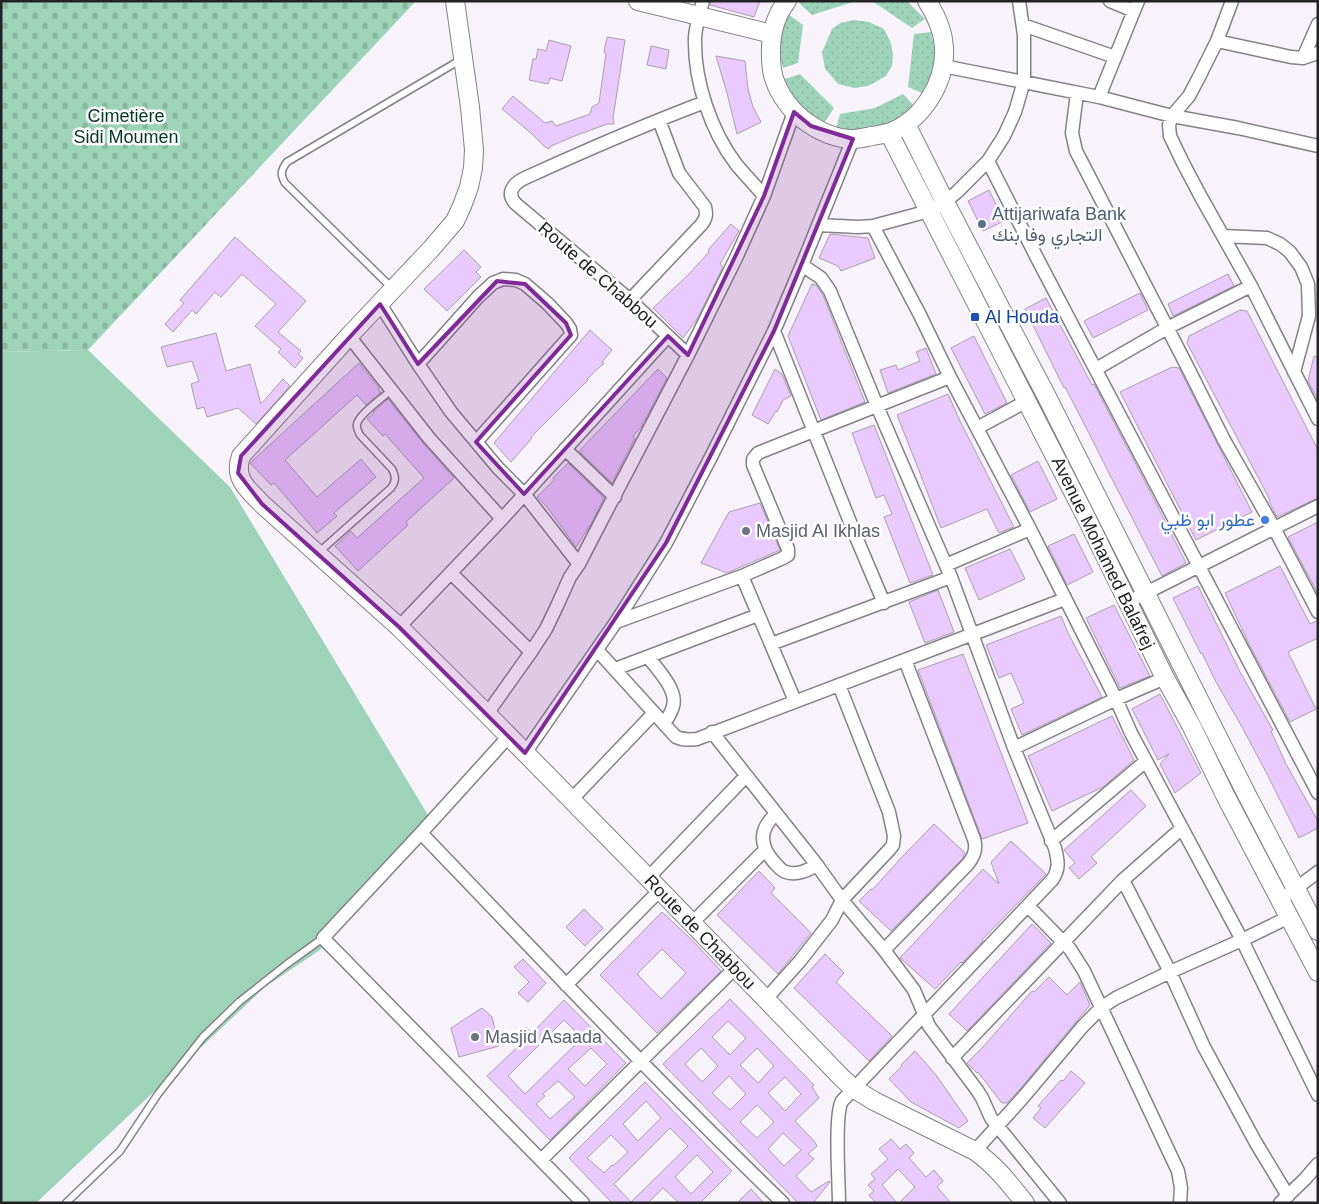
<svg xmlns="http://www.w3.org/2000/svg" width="1319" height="1204" font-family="Arial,Vazirmatn,sans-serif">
<defs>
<pattern id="cemetery-stones" width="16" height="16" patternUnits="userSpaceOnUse" patternTransform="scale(1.25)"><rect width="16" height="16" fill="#9dd3b8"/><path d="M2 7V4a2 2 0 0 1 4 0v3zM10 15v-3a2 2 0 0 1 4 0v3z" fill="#87b59e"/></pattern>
<pattern id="garden-dots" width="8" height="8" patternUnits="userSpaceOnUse" patternTransform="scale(1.25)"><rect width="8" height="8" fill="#9dd3b8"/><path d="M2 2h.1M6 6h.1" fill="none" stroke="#87b59e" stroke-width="1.8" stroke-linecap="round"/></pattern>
</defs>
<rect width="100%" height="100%" fill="#f8f3fb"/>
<!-- green -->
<path fill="#9dd3b8" d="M88 350 230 487 434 825 320 950 265 987 36 1203H1V352Z"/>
<!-- cemetery -->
<path fill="url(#cemetery-stones)" d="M1 1H416L88 350 1 352Z"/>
<!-- garden -->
<path fill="url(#garden-dots)" d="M802 1H856L812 15 799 3Z
M872 1H907L925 19 912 28Z
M788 14 803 25 798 63 783 68 775 39Z
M854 20 869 22 884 29 891 43 893 55 892 66 886 76 868 86 854 88 838 84 825 69 822 52 832 29 840 23Z
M931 32 938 68 924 94 908 87 914 34Z
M800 74 834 108 824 123C819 121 813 119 809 116 798 107 791 92 785 79Z
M903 94 915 107 904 119 859 135 836 129 840 114 875 108Z"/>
<!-- building -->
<path fill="#eac9fe" stroke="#a7a2aa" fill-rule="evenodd" d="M711 1H760L754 17 710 5Z
M607 37 625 40 613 118 614 124H607L572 137 551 146 549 149 544 146 531 133 502 109 513 96 545 123 552 121 556 126 590 114 592 107 599 103 606 53 604 52Z
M549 40 571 46 562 81 550 78 548 84 529 80 533 59H536L538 49 546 51Z
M651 46 669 50 666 69 647 65Z
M716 56 745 61 748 89 753 107 761 122 737 134 727 93Z
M989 190 1004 221 983 231 968 201Z
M731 224 739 231 720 264 723 267 697 319 683 338 653 308 688 275 709 252 708 250Z
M830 234 868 238 875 258 841 271 838 266 819 258Z
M235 237 306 301 278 332 301 351 298 354 303 358 295 368 278 352 281 349 255 326 276 304 242 274 221 297 215 292 196 314 192 310 173 332 165 324 184 303 180 300Z
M464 250 481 267 476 272 481 277 447 311 424 289Z
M1228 274 1234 286 1173 316 1168 304Z
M812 284 816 285 823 295 865 402 821 420 788 336Z
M1140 293 1148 310 1093 338 1084 321Z
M1046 298 1092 385 1094 384 1155 501 1186 563 1162 576 1110 475 1093 441 1065 387 1064 388 1025 309Z
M1240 310 1247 311 1318 450V498L1277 517 1269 501 1270 500 1187 343 1189 336Z
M590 330 612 350 602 362 604 363 587 379 588 380 531 437 532 438 511 462 494 443Z
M216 333 226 371 250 364 261 404 283 379 290 386 256 424 238 408 207 417 204 407 197 409 191 384 199 381 192 361 167 367 161 347Z
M974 336 1007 403 985 414 951 348Z
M926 348 936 374 888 393 880 370 896 365 898 370 920 361 916 352Z
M1314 356 1318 357V400L1308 381Z
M359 363 379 388 378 389 381 392 366 405 357 395 285 460 317 497 361 459 376 477 334 513 337 516 317 533 274 483 271 485 250 463Z
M1172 367 1179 368 1252 512 1196 540 1120 392Z
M658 369 667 378 645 420 642 423 643 424 641 427 633 436 635 438 612 483 579 451Z
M775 369 782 374 791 396 783 400 777 412 776 411 768 424 752 415Z
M948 394 960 421 1014 527 999 533 987 509 941 528 920 473 897 415Z
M388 399 423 443 454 478 406 522 408 525 358 571 335 546 351 531 357 538 424 478 385 434 383 436 367 419 374 413 373 412Z
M874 425 933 575 910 583 884 517 892 514 884 495 876 498 852 433Z
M1038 461 1057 499 1030 512 1011 475Z
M568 463 604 498 591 524 576 547 547 507 537 497 554 480 553 478Z
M760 503 780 550 727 573 701 563 729 512Z
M1318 522V594L1288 537Z
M1074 534 1093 572 1067 585 1048 546Z
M1010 549 1025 579 979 600 965 568Z
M1280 566 1310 624 1318 620V638L1288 652 1316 709 1290 722 1250 646 1225 593Z
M1198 586 1240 672 1273 730 1271 731 1286 764 1318 821V828L1299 838 1267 774 1242 727 1216 682 1202 653 1201 654 1173 598Z
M938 590 954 632 925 643 909 602Z
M1114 605 1150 676 1120 688 1086 618Z
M1061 616 1068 633 1102 697 1022 735 1011 709 1024 703 1011 673 999 678 986 645Z
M963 654 1028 823 982 839 918 670Z
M1160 694 1201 773 1175 793 1160 764 1169 754 1158 760 1132 709Z
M1112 716 1134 760 1103 787 1052 811 1028 756Z
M1131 790 1146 806 1091 857 1097 863 1079 879 1069 868 1075 863 1064 850Z
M934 824 965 853 962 859 891 931 859 901 871 889 872 890 902 857Z
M1011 841 1046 874 982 940 983 941 962 963 961 962 935 989 900 958 983 869 999 884 991 862Z
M759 871 775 888 771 893 811 933 778 974 717 915Z
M584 909 603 928 585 946 566 927Z
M662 912 692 940 721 971 657 1033 600 975ZM662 949 686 973 661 999 637 974Z
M1032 924 1051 943 967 1031 949 1014Z
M825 954 844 973 836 982 892 1036 869 1061 794 988Z
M523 959 546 983 528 1002 518 993 529 982 514 967Z
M1049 977 1067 995 1080 982 1090 1005 1020 1089 1007 1103H1003L1001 1102 978 1072 977 1073 967 1063 982 1048 1032 991 1034 992Z
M730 999 814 1085 812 1087 819 1098 795 1121 814 1141 817 1146 808 1154 814 1159 796 1176 811 1192 829 1181 830 1182 813 1203H798L663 1064ZM728 1021 746 1038 730 1055 712 1037ZM701 1048 718 1066 702 1082 685 1064ZM757 1048 774 1066 758 1083 740 1065ZM729 1076 746 1094 730 1110 712 1093ZM785 1077 801 1094 785 1111 768 1093ZM757 1105 774 1122 757 1138 740 1122ZM783 1133 801 1150 784 1166 768 1149Z
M564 1000 626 1063 550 1140 487 1076 525 1040 508 1044 526 1027 532 1033ZM564 1020 582 1038 525 1094 508 1076ZM591 1048 607 1064 585 1086 568 1069ZM558 1081 575 1097 550 1119 536 1104 545 1096 543 1094Z
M482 1008 492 1017 499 1046 459 1057 451 1028Z
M915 1051 936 1075 968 1121 959 1128 911 1102 889 1079 902 1066 901 1065Z
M1071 1071 1085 1083 1045 1128 1033 1118 1041 1108 1038 1106 1061 1080 1063 1081Z
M645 1082 732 1171 700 1203H679L663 1188 648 1203H612L569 1158ZM646 1101 661 1118 638 1141 623 1124ZM670 1128 688 1146 631 1202 614 1184ZM611 1135 628 1152 613 1166 612 1165 604 1173 587 1158ZM697 1155 713 1172 691 1194 675 1177Z
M891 1139 900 1149 906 1144 914 1153 909 1158 926 1177 934 1170 943 1181 937 1187 951 1203H899L915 1187 898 1169 882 1185 897 1203H876L869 1195 874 1191 868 1185 875 1179 871 1174 888 1159 879 1149Z
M751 1189 764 1203H737Z"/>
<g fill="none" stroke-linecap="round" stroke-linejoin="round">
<defs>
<path id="lane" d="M393 289 285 183C280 174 281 170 287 162L462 59
M318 553 391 488C396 481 396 477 392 469L360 435C358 431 356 428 357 424 359 414 383 398 391 390
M66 1203 120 1151 158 1094 203 1037 239 1002 287 964 323 938"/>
<path id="street" d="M703 1C700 12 695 28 695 39 694 81 711 131 736 164 745 175 755 185 764 196L794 112
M1110 1 1134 11
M1232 1 1217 41 1198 79 1189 96 1172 116 1169 125 1170 136 1183 163 1201 197 1251 286 1318 419
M1023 25 1115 57
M1217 41 1291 57 1303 58 1318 53
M1303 58 1318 24
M943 66 1099 97 1172 116 1238 128 1318 146
M1077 93 1072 133 1076 151 1187 366 1224 440 1274 528 1318 612
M1099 97 1138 1
M988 161 1037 258 1318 793
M818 225 858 227 873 226 929 211 945 202 957 192 988 161 1004 136 1015 112 1024 81V35L1019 1
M873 226 920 315 950 377 1030 529 1116 699 1131 733 1242 940 1318 1095
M1223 236 1267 238 1280 244 1290 252 1301 267 1308 284 1309 316 1294 372
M802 265 821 278 830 291 877 406 951 577 1014 748 1055 848C1058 860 1060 869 1052 880L842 1101C834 1114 839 1184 839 1203
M630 300 701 225C706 219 707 215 705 207L679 173 659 120
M380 304 418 364 451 412 498 468 524 494 579 564
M774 331 856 537 884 603
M349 336 429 438 502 519
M688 355 630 300 516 204C505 193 514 183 525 178 584 151 644 125 705 102
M418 364 478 297 493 283 503 279 516 280 525 284 547 303 566 323 570 329 571 335 476 442
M1096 369 1167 328 1251 286
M977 428 1027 401
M565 449 615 497
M946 565 1030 529
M451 573 531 652
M742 576 795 701
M1128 602 1318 506
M616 622 742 576 783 558 788 555V549L753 465V459L758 453 950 377
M399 627 502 519 668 336
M771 644 951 577
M597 650 676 737C683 740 688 740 697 739L1065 599
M648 657C657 669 678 690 673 706 672 712 667 719 664 724
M615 669 758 615
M487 714 531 652 546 629 557 606 570 577 579 564 595 533 688 355 736 258 764 196
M712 732 817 865 842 900 884 950 914 990 929 1026 977 1090 982 1098 991 1118 1060 1203
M509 736 421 833 323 938 583 1203
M1014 748 1116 699 1165 678
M525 753 616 622 666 543 712 455 774 331 802 265 853 139
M571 800 654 713
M776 814C759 829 759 845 774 862 778 866 781 871 786 872 797 876 808 870 817 865
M421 833C540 957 659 1083 783 1203
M1051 841 1146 761
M648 878 746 776
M1123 880 1170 972 1204 1047 1256 1143 1288 1196
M1280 900 1318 872
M1028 906 1070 949 1084 971 1178 1171 1181 1188 1180 1203
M692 923 765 850
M884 950 968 864C974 856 977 849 974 839L905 660
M566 985 660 890
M766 999 800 961 832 920 842 900 889 850 893 845 894 836 889 812 839 685
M952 1058 1123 880 1181 829
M975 1151 1026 1094 1083 1026 1102 1007 1116 998 1170 972 1242 940 1289 917
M541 1160 735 968
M1280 1203 1305 1179 1318 1164"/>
<path id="secondary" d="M455 1 470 107 474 150 473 168 469 187 462 206 455 221 431 249 349 336 241 456C233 479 248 489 262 504L399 627 487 714 660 890 843 1079 853 1088 874 1101 975 1151C995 1165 1009 1183 1025 1203
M638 1 772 34
M787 1C771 21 769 46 772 70 775 88 787 106 801 118 815 129 834 139 853 139 859 139 866 137 872 136 878 135 885 134 891 132 923 119 946 82 944 47 943 30 936 15 927 1
M906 124 945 202 1047 397 1247 795 1318 931
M889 133 1085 515 1165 678 1191 725 1225 795 1318 972"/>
</defs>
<!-- lane casing -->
<use href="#lane" stroke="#868189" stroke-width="9"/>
<!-- street casing -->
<use href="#street" stroke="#868189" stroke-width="15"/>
<!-- secondary casing -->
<use href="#secondary" stroke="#868189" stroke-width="20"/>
<!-- lane -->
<use href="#lane" stroke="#fff" stroke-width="6"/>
<!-- street -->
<use href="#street" stroke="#fff" stroke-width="12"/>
<!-- secondary -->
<use href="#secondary" stroke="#fff" stroke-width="18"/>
</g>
<!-- marked area -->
<path fill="#7f2a98" fill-opacity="0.2" stroke="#7f2a98" stroke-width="4" stroke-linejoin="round" d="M794 112 811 126 853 139 774 331 666 543 525 753 399 627 262 504 238 473 241 456 380 304 418 364 497 281 525 284 566 323 571 335 476 442 524 494 668 336 688 355 764 196Z"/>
<!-- markers -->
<circle fill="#5c6f8a" stroke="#fff" stroke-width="2" cx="982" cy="224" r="5"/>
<rect fill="#1a4fb4" stroke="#fff" stroke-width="2" x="970" y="312" width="10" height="10" rx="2.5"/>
<circle fill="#3f7fe0" stroke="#fff" stroke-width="2" cx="1265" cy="520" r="5"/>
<g fill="#6b7280" stroke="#fff" stroke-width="2">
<circle cx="746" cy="531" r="5"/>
<circle cx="475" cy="1037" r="5"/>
</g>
<g text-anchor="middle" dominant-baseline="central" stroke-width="5" stroke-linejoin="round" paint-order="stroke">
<!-- park labels -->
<g font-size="18" fill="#003825" stroke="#fff">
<text x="126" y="116">Cimetière<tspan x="126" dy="21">Sidi Moumen</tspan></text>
</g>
<!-- service labels -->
<g font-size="18" fill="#4e5e75" stroke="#fff" text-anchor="start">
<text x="992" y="214">Attijariwafa Bank<tspan x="992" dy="21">التجاري وفا بنك</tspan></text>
</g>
<!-- street labels -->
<g font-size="18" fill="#232225" stroke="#fff">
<text transform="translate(598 275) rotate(41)">Route de Chabbou</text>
<text transform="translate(1103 553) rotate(64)">Avenue Mohamed Balafrej</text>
<text transform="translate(700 932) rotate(46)">Route de Chabbou</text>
</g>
<!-- transit labels -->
<g font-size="18" fill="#164399" stroke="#fff" text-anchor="start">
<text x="985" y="317">Al Houda</text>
</g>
<!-- shop labels -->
<g font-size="18" fill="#366cbe" stroke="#fff" text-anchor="end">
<text x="1255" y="520">عطور ابو ظبي</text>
</g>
<!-- worship labels -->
<g font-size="18" fill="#5b616d" stroke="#fff" text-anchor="start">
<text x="756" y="531">Masjid Al Ikhlas</text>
<text x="485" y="1037">Masjid Asaada</text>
</g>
</g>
<!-- border -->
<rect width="1319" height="1204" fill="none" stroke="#232225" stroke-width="5"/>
</svg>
